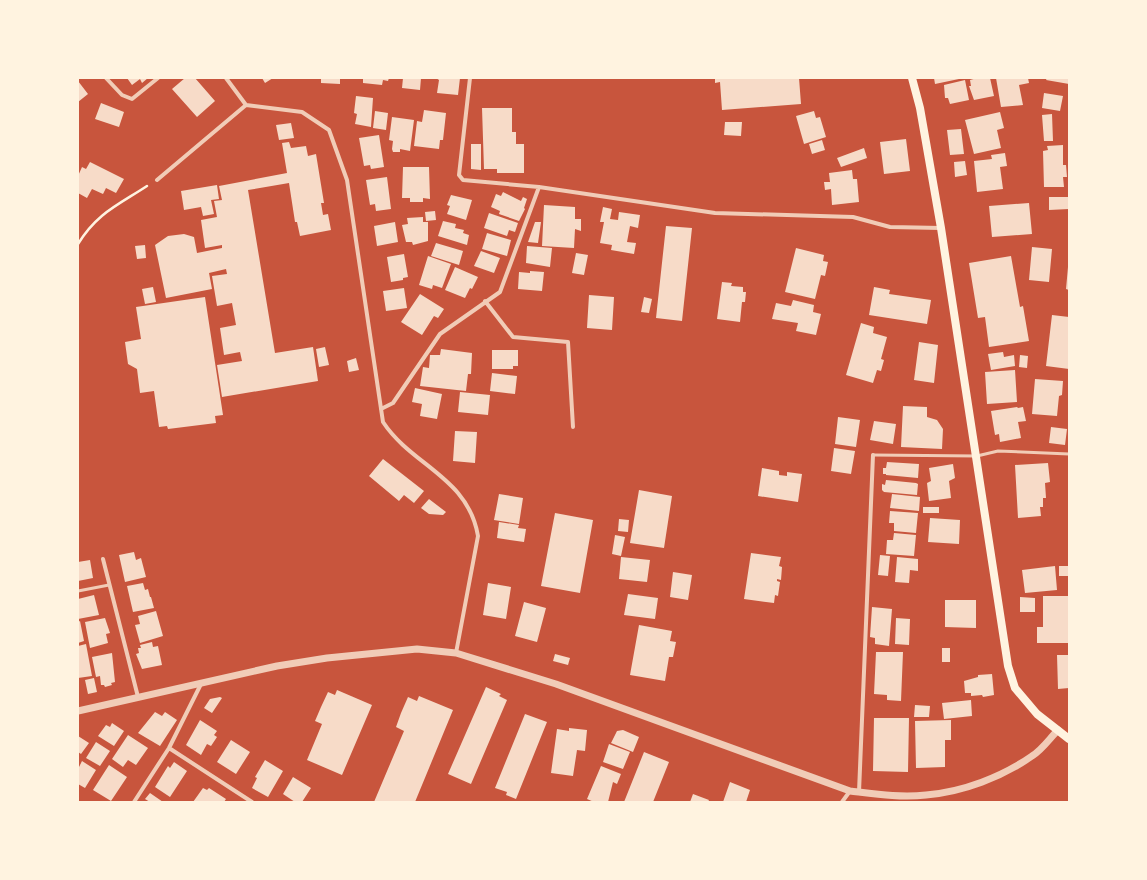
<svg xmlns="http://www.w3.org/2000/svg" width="1147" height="880" font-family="Raleway,sans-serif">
<rect width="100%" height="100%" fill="#c8553d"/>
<!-- building -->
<path fill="#f7dbc8" d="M127 78H148L142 83 140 79 132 85Z
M185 78H195L215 101 197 117 172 89Z
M262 78H273L265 83Z
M321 78H340V84L321 83Z
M363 78H389L388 81 383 80 382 85 363 83Z
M403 78H421L420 90 402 88Z
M436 78H460L458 95 437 93 439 80Z
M715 78H799L801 104 722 110 720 82 715 83Z
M934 78H959V79L935 84Z
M977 78H990L994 96 974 100 969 86H971L970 80Z
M996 78H1028L1029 83 1019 85 1023 105 1001 107Z
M1047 78H1069V84L1046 80Z
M965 80 969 100 950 104 948 98H945L944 85Z
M78 81 88 94 78 102Z
M1044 93 1063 96 1060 111 1042 108Z
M356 96 373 98 371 127 355 124 357 114 354 113Z
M101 103 124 112 119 127 95 119Z
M482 108H512V132H516V144H524V173H497V169H484Z
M424 110 446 113 443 140H440L439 149 414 146 417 121 422 122Z
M375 111 388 113 386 130 373 128Z
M814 111 816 118 820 117 826 137 804 144 796 116Z
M1000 112 1004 128 997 130 1001 148 974 154 965 120Z
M1052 114 1053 141H1044L1042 115Z
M392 117 414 120 410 151 400 149V152H393L392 149 393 141 389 140Z
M725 122H742L741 136 724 135Z
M291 123 294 138 279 140 276 125Z
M961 129 964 154 950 155 947 130Z
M379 135 384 167 371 169 370 165 364 166 359 138Z
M906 139 910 171 884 174 880 142Z
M822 140 825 150 812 154 809 144Z
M289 142 291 148 306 146 308 156 316 154 324 203H321L323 215 328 214 331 230 300 236 297 222H295L289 183 248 190 275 353 313 347 318 381 222 397 217 365 242 361 240 352 224 355 220 328 236 325 232 303 217 306 212 276 227 274 226 269 209 273 212 289 166 298 155 245 168 236 184 234 194 237 197 253 222 248V245L205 248 201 220 217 217 214 201 222 200 219 186 287 173 282 143Z
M471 144H481V170L471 169Z
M1063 145V165H1066L1067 177H1063L1064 187H1044L1043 151 1048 150 1047 146Z
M864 148 867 158 841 167 837 158Z
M1005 153 1007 166 1000 167 1003 189 977 192 974 161 992 159 991 155Z
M965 161 967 175 955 177 954 162Z
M90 162 124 179 116 193 106 188 103 194 92 189 87 198 78 193V176L82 167 86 169Z
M403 167H429L430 199 423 198V202H410V198H402Z
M852 170 853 179H857L859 202 832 205 831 189 825 190 824 182H830L829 173Z
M387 177 391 209 376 211 375 204 370 205 366 180Z
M217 185 219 199 211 200 214 214 203 216 201 207 184 210 181 191Z
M503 192 521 201 523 197 527 199 524 208 525 209 519 221 499 214 500 211 491 207 496 194 501 196Z
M451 195 472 200 466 220 447 214 450 206 447 205Z
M1049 197H1069V209L1049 210Z
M1029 203 1032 234 992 237 989 206Z
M544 205 575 207V219H581V231L575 229 574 248 542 246Z
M603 207 612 209 610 219 618 220 619 212 640 215 638 228 630 226 627 242 636 243 634 254 611 250 612 245 600 243 604 222H600Z
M435 211 436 220 426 221 425 212Z
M489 213 518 223 515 232 509 230 507 236 484 228Z
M423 217V222H428V241L413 245 412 242H406L402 225 408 224 407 218Z
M443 221 456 224 455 228 464 230 463 233 469 235 467 245 438 236Z
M395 222 398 242 377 246 374 226Z
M535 222H541L538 243 528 242Z
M666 226 692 228 682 321 656 318Z
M487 233 511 240 507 256 482 249Z
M436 243 463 251 459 265 431 256Z
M145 245 146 258 137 259 135 246Z
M527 246 552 248 550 267 526 263Z
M1032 247 1052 249 1049 282 1029 280Z
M796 248 824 255 823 261 828 262 825 276 821 275 815 299 785 292Z
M481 251 500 258 494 273 474 266Z
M576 253 588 255 584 275 572 273Z
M404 254 408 277 403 278V280L391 282 387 257Z
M428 256 451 264 442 288 433 285 432 289 419 285Z
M1011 256 1020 307 1023 306 1029 341 989 347 985 317 978 318 969 263Z
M455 267 478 277 472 289 470 288 465 298 445 290Z
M1068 267H1069V290L1066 289Z
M530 271 544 272 542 291 518 289 519 272 530 273Z
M722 282 732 283 731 286 743 287V292H746L745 302H742L740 322 717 319Z
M153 287 156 302 145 304 142 289Z
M874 287 890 290 889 294 931 300 927 324 869 315Z
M404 288 407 308 386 311 383 291Z
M420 294 444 309 438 318 434 316 422 335 401 322Z
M589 295 614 297 612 330 587 328Z
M205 297 223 415 215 416 216 423 168 429 167 426 159 427 154 391 140 393 137 369 128 364 125 342 141 339 136 307Z
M644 297 652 299 649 313 641 312Z
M793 300 814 305 813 312 821 314 816 335 796 331 798 323 772 319 776 303 791 306Z
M1052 315 1069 317V369L1046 366Z
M861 323 874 327 873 333 887 337 881 359 884 360 881 371 877 370 873 383 846 375Z
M919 342 938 345 934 383 914 380Z
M325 347 329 365 319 367 316 349Z
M441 349 472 353 471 374H468L466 391 420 386 423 367 429 368 430 355H440Z
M492 350H518V366H513V369H492Z
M1003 352 1004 357 1014 355 1015 366 991 370 988 354Z
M1020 355 1028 356 1027 368 1019 367Z
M356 358 359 370 349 372 347 361Z
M1015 370 1017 402 987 404 985 372Z
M492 373 517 376 515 394 490 391Z
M1035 379 1063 381 1062 395 1059 396 1057 416 1032 414Z
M415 388 442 394 437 419 420 416 422 404 412 402Z
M460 392 490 395 488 415 458 412Z
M903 406 927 407V417L937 420 943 429 942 449 901 447Z
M1017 407 1018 408 1023 407 1026 421 1018 422 1021 438 1000 442 999 434 995 435 991 411Z
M838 417 860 420 856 447 835 444Z
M874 421 896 424 893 444 870 440Z
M1051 427 1067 429 1065 445 1049 443Z
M455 431 477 432 475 463 453 461Z
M834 448 855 451 851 474 831 471Z
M383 459 424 491 414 503 404 495 399 501 369 476Z
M887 462 919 464 918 478 886 475V474H883V468H886Z
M1048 463 1050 482 1045 483 1046 498H1043V507H1040L1041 516 1018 518 1015 465Z
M953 464 955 478 949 481 951 498 929 501 927 483 931 481 929 468Z
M762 468 779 471V475L787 476V472L802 474 798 502 758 496Z
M886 480 916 483 918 484 917 495 884 492 882 490V484L885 485Z
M639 490 672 496 664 548 630 543Z
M499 494 523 498 519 524 494 520Z
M892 494 920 497 919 511 890 508Z
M429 499 446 512 443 515 429 514 421 508Z
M923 507H939V513H923Z
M890 511 918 513 916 533 894 531V523H889Z
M555 513 593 520 580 593 541 586Z
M930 518 960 520 959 544 928 542Z
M619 519 629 520 628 532 618 531Z
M499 522 519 525 518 528 526 529 524 542 497 538Z
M894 533 916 535 914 556 886 554 887 540H893Z
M615 535 625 537 621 556 612 554Z
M134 552 136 560 141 558 146 577 125 582 119 555Z
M751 553 781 557 779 566 782 567 781 580 777 579V581L780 582 778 596 775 595 774 603 744 599Z
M880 555 890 556 888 576 878 575Z
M621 557 650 560 647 582 619 579Z
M897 557 918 559V571L910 570 909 583 895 582Z
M90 560 93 578 78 581V562Z
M1055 566 1057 590 1025 593 1022 570Z
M1059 566H1069V576H1059Z
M673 572 692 575 688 600 670 597Z
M143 583 145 590 148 589 150 597H151L154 608 133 612 127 586Z
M488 583 511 587 506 619 483 615Z
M628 594 658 598 655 619 624 615Z
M94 595 99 615 78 619V599Z
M1043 596H1069V643H1037V627H1043Z
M1020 597 1035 598V612H1020Z
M945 600H976V628L945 627Z
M524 602 546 608 537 642 515 636Z
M872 607 892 609 889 646 875 644V638L870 637Z
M156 611 163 636 140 643 135 625 140 624 138 616Z
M105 618 110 633 106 634 108 643 90 648 85 622Z
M896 618 910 619 909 645 895 644Z
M80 621 84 641 78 643V622Z
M639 625 672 631 670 641 676 642 673 657H669L665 681 630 675Z
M152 642 153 647 158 646 162 665 142 669 136 654 139 653 138 648H141L140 645Z
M86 644 92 676 78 678V646Z
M942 648H950V662H942Z
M876 652H903L901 701 887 700V695L874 694Z
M112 653 115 682 111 683 112 685 105 687 104 685H101L100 676 96 677 92 657Z
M555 654 570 658 568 665 553 661Z
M1057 655H1069V688L1058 689Z
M992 674 994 695 983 697 982 695 971 696V693H965L964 681 978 677V675Z
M94 678 97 692 88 694 85 680Z
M486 687 501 694 499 696 507 700 471 784 448 774Z
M337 690 372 705 342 775 307 760 322 724 315 721 321 707 328 692 335 695Z
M419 696 453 710 415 802H374L404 731 396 727 401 713 408 697 417 701Z
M220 697 222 698 212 713 204 708 210 699Z
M971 700 972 716 944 719 942 703Z
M915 705 930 706 929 717H914Z
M155 712 162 716 165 712 177 720 160 746 138 733Z
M525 714 547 722 516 799 506 795 507 792 495 788Z
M874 718H909L908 772 873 771Z
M200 720 217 731 214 735 217 737 211 746 207 744 201 755 186 745Z
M951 720V740H945V767L916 768 915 721Z
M112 723 124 731 114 746 98 736 106 725 110 727Z
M569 728 587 730 585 751 577 750 573 776 551 773 557 729 569 731Z
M623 730 639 737 633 752 611 743 617 731Z
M128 735 148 748 136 765 128 760 123 767 112 759Z
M78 736 89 743 81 754 78 752Z
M231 740 250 752 236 774 217 762Z
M96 742 110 751 100 766 86 758Z
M609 744 630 752 623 769 603 762Z
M644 752 669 762 653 802H624Z
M265 760 283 771 268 797 252 788 257 778 255 777Z
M82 761 96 770 85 788 78 784V769Z
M174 762 187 771 170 797 155 787 168 766 170 768Z
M109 765 127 777 111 801 93 790Z
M601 766 621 774 617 784 613 782 608 802H594L587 799Z
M293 777 311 788 302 802H295L283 794Z
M730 782 750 790 746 802H723Z
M203 788 207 790 209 788 226 799 224 802H193Z
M150 793 163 802H150L145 799Z
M693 794 709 800 708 802H690Z"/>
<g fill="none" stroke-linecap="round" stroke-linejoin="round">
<!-- path -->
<path stroke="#fff3e0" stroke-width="2.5" d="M78 244C97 213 118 205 147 186"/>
<!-- service -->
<path stroke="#f1ccb7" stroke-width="3" d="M873 455 977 456 998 451 1069 454
M78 591 109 585"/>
<!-- minor -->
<path stroke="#f1ccb7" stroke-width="4" d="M106 78 122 95 132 99 158 78
M226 78 246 105 302 112 329 130 347 180 383 422C412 466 468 477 478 536L456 653
M470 78 459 175 463 180 539 187 715 213 853 217 890 227 941 228
M157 180 246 105
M485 301 513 337 568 342 573 427
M381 409 393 403 440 334 500 292 539 187
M103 559 138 697
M169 748 252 802
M859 792 873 455
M134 802 169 748 202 682
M842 802 850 791"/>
<!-- tertiary -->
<path stroke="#f1ccb7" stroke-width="7" d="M78 711 277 666 327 658 417 649 456 653 556 684 850 791C875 794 901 798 926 795 963 792 1002 777 1032 756 1042 750 1050 738 1058 730"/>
<!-- secondary -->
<path stroke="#fff3e0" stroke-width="8" d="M912 78 920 108 941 228 1008 666 1015 688 1037 714 1069 739"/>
</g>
<!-- border -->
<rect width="1147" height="880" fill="none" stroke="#fff3e0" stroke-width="158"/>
</svg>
